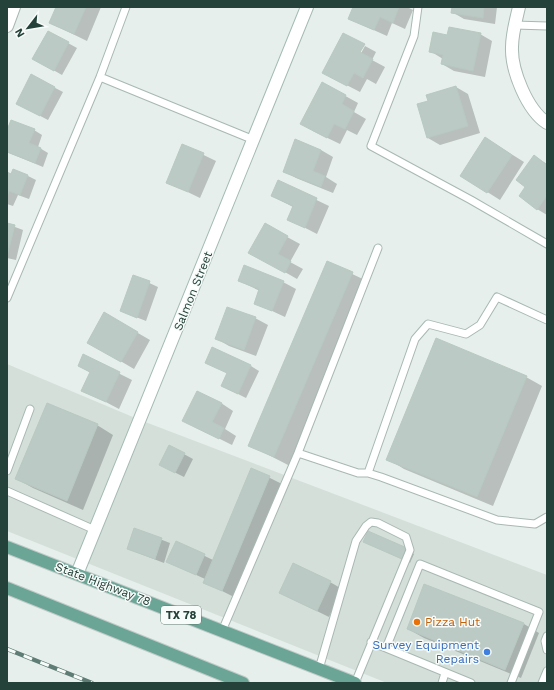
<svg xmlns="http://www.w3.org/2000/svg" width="554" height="690" font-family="'Work Sans',sans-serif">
<rect width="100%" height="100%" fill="#e6efeb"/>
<!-- built -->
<path fill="#d4dfda" d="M7 364 140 420 547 575V683H387L7 531Z"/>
<!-- shadow -->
<path fill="#0003" d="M57 7H101L87 41 50 23Z
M354 7H407L413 10 405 29 392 23 387 36 349 19Z
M453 7H497L495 24 464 19 452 12Z
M48 32 77 48 62 75 34 59Z
M480 34 492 41 485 77 454 71 442 64 443 59 430 51 448 36Z
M365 46 376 52 372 60 385 67 376 84 367 79 360 92 335 79 357 56 359 57Z
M32 76 63 92 48 120 25 108Z
M322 83 358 103 354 112 366 119 357 135 347 130 340 144 313 131Z
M456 87 468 94 480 133 440 145 428 138Z
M34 130 42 135 38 147 48 153 43 167 7 152V133Z
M486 138 524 162 500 200 462 176Z
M296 141 321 150 333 157 326 177 337 184 333 193 296 178 284 171Z
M183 145 216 161 200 198 167 182Z
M534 156 547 164V215L537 209 527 187Z
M7 173 28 176 36 180 29 199 18 195 13 206 7 204Z
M279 182 329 206 317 234 288 219 293 207 272 196Z
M7 224 23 230 16 260 7 258Z
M265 225 300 244 290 262 303 269 297 279 250 252Z
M327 262 369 282 290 466 249 445Z
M134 276 158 287 146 321 121 311Z
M239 281 283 282 296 289 285 317 255 303 260 291Z
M105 314 150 340 134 369 88 342Z
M255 318 268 325 256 356 229 346 217 339Z
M84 356 132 380 119 409 83 390 91 373 79 366Z
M251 366 259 371 246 398 222 386Z
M526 377 542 386 493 506 404 469 388 459Z
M221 403 233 411 225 429 236 436 232 445 184 421Z
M97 425 113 435 83 510 33 488 17 479Z
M169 446 193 459 184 477 168 469Z
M252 469 282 484 234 597 204 582 205 579 168 562 176 542 213 560Z
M134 529 170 543 164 563 128 549Z
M364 541 406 549 414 554 410 563Z
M330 582 342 589 329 617 280 593Z
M524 624 539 633 521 678 424 638 408 629Z"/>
<!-- building -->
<path fill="#bbcac4" stroke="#b8c9c2" d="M56 7H86L74 34 49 23Z
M353 7H399L393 23 380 17 374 30 348 19Z
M452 7H484L483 18 451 13Z
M449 27 481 33 473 71 441 64 443 55 429 52 433 32 447 35Z
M48 31 69 42 54 71 32 59Z
M343 33 365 44 360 52 373 59 363 78 354 73 347 86 322 73Z
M31 74 55 87 40 116 16 104Z
M322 82 346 95 342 104 354 111 345 129 334 124 327 138 300 124Z
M456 86 468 126 427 138 417 104 428 101 426 95Z
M11 120 35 129 29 143 41 148 35 163 7 152V130Z
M485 137 512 155 487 193 460 176Z
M295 139 321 150 313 171 325 176 321 187 283 172Z
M182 144 204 153 188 192 166 183Z
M534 155 547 165V198L546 197 537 210 519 196 525 187 516 180Z
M13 169 28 175 20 195 9 191 7 197V172L11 174Z
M278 180 317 198 305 228 287 220 293 206 271 196Z
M7 223 15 225 7 256Z
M265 223 288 236 278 254 291 261 285 273 248 253Z
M327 261 353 272 274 457 248 446Z
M244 265 284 281 272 311 254 304 259 289 238 281Z
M133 275 150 281 137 318 120 311Z
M227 307 256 317 244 350 215 339Z
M104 312 138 332 121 362 87 343Z
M436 338 527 376 477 497 386 460Z
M212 347 251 365 238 394 221 386 227 373 205 363Z
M83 354 120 372 106 402 81 391 90 372 78 366Z
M197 391 222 403 212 422 224 428 219 439 182 421Z
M47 403 98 424 67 501 15 479Z
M169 445 185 453 175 473 159 465Z
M251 468 270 476 222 591 203 583Z
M134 528 162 538 155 559 127 549Z
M368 531 407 548 402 559 363 542Z
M176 541 205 554 196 575 166 562Z
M293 563 331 581 317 611 279 593Z
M424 584 524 623 505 670 407 629Z"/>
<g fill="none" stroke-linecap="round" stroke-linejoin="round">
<defs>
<path id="lane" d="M418 7 414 36 371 146 471 200 547 244
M515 25 547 26
M100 77 254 140
M7 298 100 77 126 7
M298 453 358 473H368L381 477 497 520 535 524 547 517
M7 471 30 409
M368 473 415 339 428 324 466 334 480 325 497 297 547 320
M7 491 95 530
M222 631 298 453 378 248
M547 636 545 641 547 650
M371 642 386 648
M319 669 356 541 366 526 371 522 378 523 406 537 410 550 355 683
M442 683 445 673
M471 683 386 648 420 564 539 612 511 683
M542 683 547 671"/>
<path id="street" d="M519 7C516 20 512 34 512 47 511 70 527 110 547 123
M7 26 14 7"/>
<path id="secondary" d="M77 574 307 7"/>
<path id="primary" d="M7 547 355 683
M7 588 243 683"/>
</defs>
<!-- lane casing -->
<use href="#lane" stroke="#a8b8b2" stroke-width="9"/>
<!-- street casing -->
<use href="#street" stroke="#a8b8b2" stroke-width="14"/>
<!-- secondary casing -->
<use href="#secondary" stroke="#a4bbb3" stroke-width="14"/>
<!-- primary casing -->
<use href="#primary" stroke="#c2cac8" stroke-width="14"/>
<!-- lane -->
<use href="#lane" stroke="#fff" stroke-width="7"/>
<!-- street -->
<use href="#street" stroke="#fff" stroke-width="12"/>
<!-- secondary -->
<use href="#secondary" stroke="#fff" stroke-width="12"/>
<!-- primary -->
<use href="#primary" stroke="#6aa596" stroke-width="12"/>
<defs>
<path id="rail" d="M7 649 92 683"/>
</defs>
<!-- rail casing -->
<use href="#rail" stroke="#5f7d75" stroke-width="4.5"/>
<!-- rail -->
<use href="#rail" stroke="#f7fbf9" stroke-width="3" stroke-dasharray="9" stroke-linecap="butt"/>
</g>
<!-- markers -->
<circle fill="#e8710a" stroke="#f7fbf9" stroke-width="1.5" cx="417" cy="622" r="4"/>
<circle fill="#3f7fe0" stroke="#f7fbf9" stroke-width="1.5" cx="487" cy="652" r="4"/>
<g text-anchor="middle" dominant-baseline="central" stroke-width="3" stroke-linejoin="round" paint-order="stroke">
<!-- shield labels -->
<rect fill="#f7fbf9" stroke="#637a73" stroke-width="1" x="161" y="606" width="40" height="18" rx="3"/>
<g font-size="11" font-weight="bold" fill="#24423a">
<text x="181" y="615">TX 78</text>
</g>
<!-- street labels -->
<g font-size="12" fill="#24423a" stroke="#f7fbf9">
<text transform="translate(193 291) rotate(-68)">Salmon Street</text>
<text transform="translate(103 584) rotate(21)">State Highway 78</text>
</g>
<!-- food labels -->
<g font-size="12" fill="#c56008" stroke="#f7fbf9" text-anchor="start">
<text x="425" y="622">Pizza Hut</text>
</g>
<!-- shop labels -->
<g font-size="12" fill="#366cbe" stroke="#f7fbf9" text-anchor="end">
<text x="479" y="645">Survey Equipment<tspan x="479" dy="14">Repairs</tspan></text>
</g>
</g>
<!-- border -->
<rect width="554" height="690" fill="none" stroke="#24423a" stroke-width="16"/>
<!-- north arrow -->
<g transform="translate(28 28) rotate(239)" stroke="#f7fbf9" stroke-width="3" paint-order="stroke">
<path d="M0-3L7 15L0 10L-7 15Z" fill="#24423a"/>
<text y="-6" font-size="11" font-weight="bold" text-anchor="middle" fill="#24423a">N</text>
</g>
</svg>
